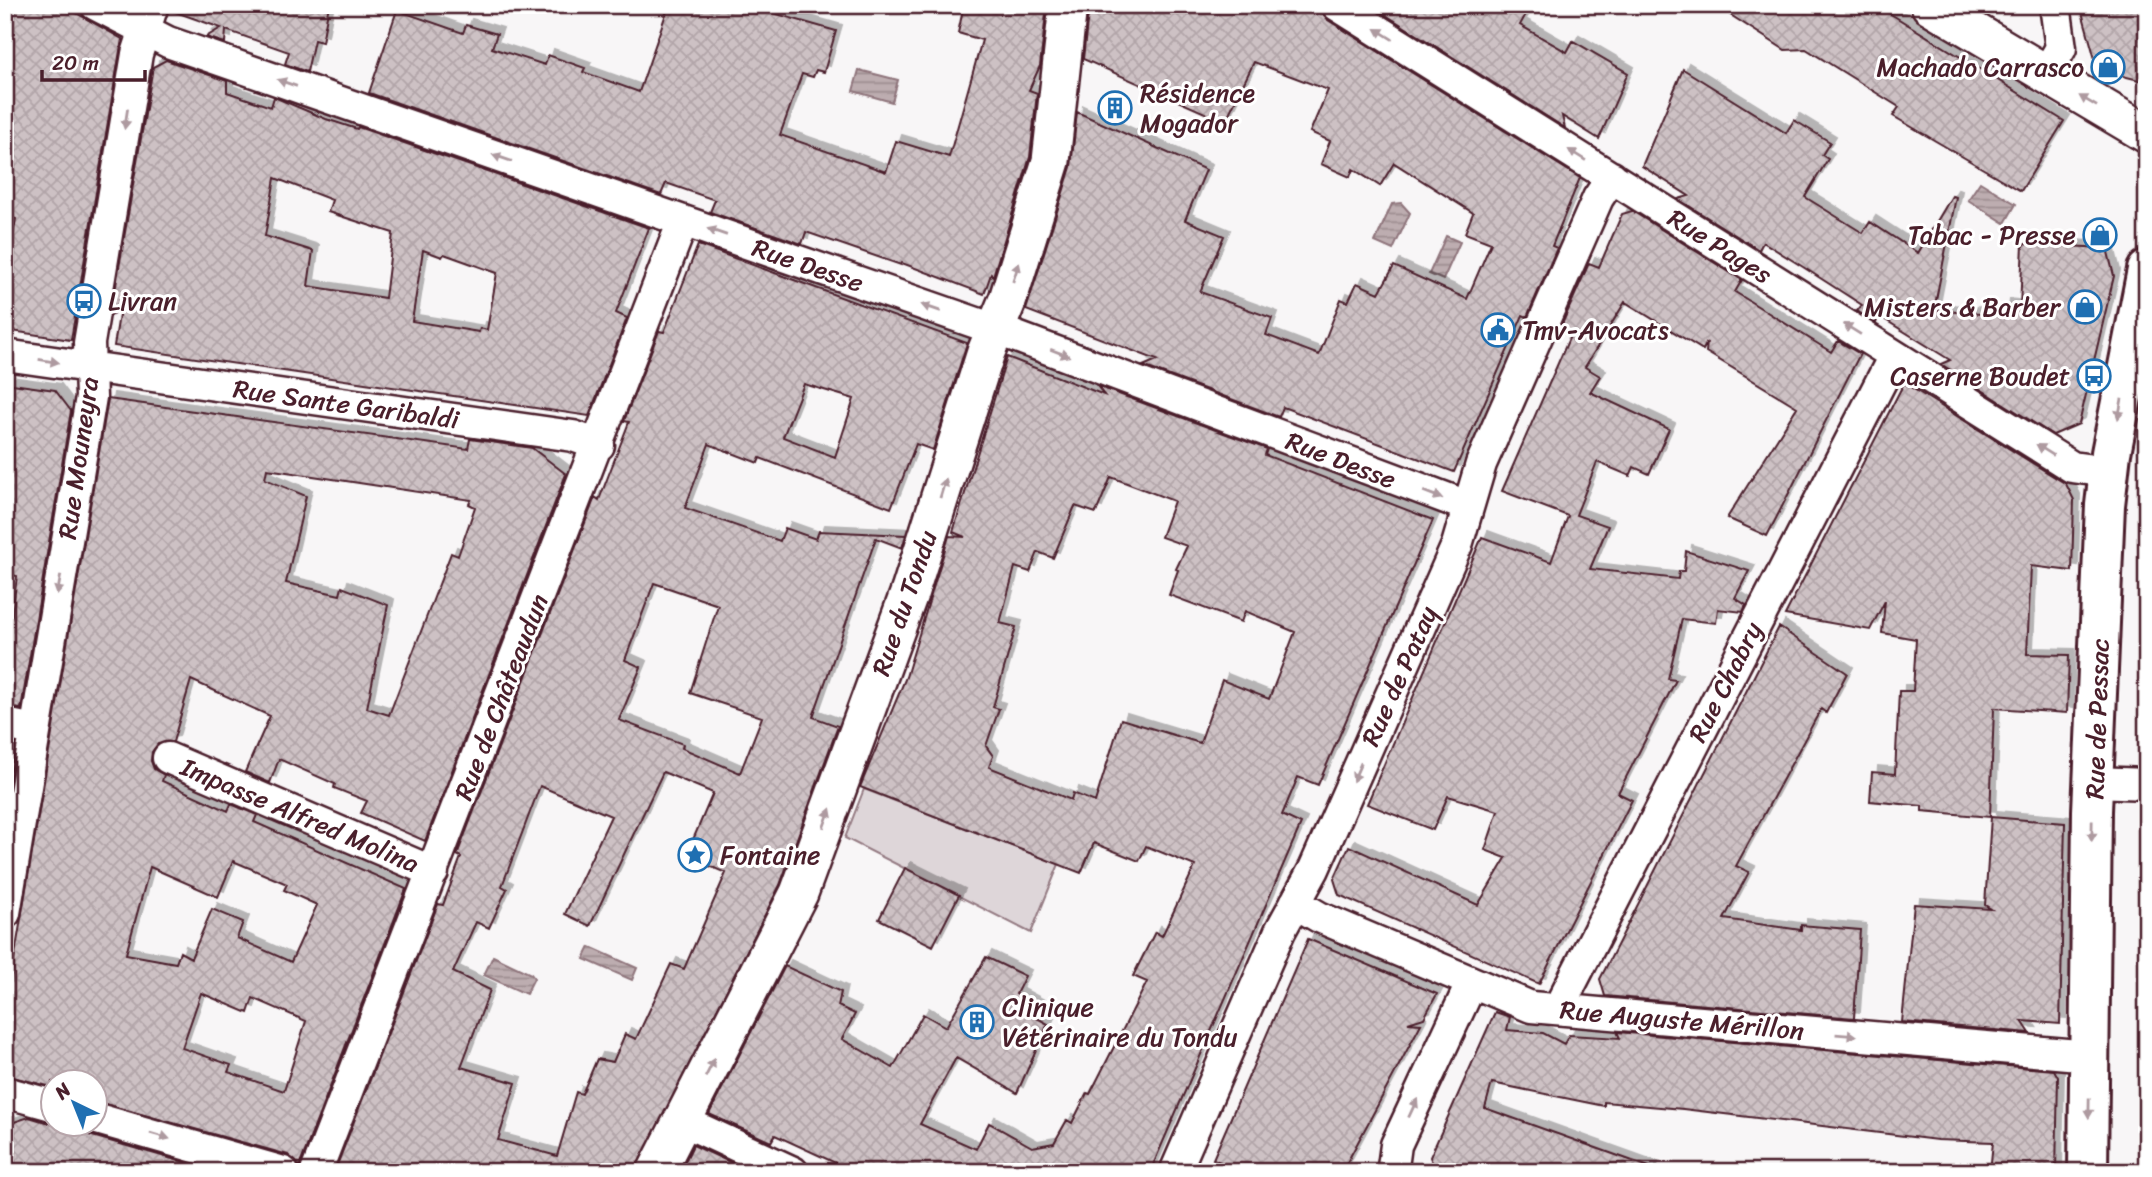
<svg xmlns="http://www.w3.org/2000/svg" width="2152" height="1177" font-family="Sriracha,sans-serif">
<defs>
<pattern id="water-rules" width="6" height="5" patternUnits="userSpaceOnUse" patternTransform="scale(1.75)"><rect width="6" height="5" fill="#bdadb0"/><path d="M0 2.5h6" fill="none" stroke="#9c8c8f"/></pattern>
<pattern id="building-cross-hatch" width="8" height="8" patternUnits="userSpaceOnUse" patternTransform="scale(1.75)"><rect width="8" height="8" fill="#cdc1c4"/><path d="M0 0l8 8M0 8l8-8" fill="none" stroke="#b2a5a9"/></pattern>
<filter id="shadow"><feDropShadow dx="6" dy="-6" stdDeviation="0" flood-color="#0004"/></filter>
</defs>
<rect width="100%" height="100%" fill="#f8f6f7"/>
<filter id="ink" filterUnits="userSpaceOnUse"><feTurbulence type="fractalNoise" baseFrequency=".0143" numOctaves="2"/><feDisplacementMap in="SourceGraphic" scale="14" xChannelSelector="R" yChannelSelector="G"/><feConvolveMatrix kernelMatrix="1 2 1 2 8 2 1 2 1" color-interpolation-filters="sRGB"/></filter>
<g filter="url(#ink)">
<!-- grass -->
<path fill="#ded6d9" stroke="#947a82" stroke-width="2" d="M864 789 1059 864 1031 933 845 838Z"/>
<!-- water -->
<path fill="url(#water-rules)" stroke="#8f747b" stroke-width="2" d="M859 70 898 80 892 102 853 91Z
M1980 182 2016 204 2005 223 1968 200Z
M1401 203 1410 213 1393 250 1375 242 1392 204Z
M1446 236 1460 242 1443 280 1429 274Z
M590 947 637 968 632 980 584 959Z
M493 956 531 974 534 978 526 994 484 975Z"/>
<!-- building -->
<path fill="url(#building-cross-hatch)" stroke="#4a1f2b" stroke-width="2" fill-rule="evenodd" filter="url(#shadow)" d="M5 5H62L122 39 71 340 5 330V276L16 219 5 216Z
M170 5H329L322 42 314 40 307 72 285 64 289 52 226 30 225 43 206 37 221 28 170 10Z
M669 5H745L836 31 824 72 816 70 813 77 802 74 780 135 886 172 896 141 949 157 982 40 958 33 964 5H1047L1040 66 1029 90 1037 93 1030 157 993 276 991 274 984 294 902 263 901 265 806 232 802 244 710 212 715 200 666 183 661 195 369 93 397 10 463 33 466 25 497 34 492 48 545 65 548 55 585 68 583 72 639 92Z
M1089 5H1320L1328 20 1580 178 1552 246 1557 248 1527 317 1523 315 1454 472 1283 407 1279 417 1143 366 1157 360 1026 310 1071 167 1077 112 1206 170 1185 220 1224 236 1200 292 1272 318 1266 335 1319 355 1341 299 1348 302 1357 283 1379 293 1394 266 1467 299 1491 243 1465 233 1473 213 1394 163 1380 186 1353 169 1350 177 1321 164 1330 141 1310 132 1328 90 1254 62 1225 122 1083 59Z
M1370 5H1531L1520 25 1567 52 1573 41 1628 73 1599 139 1562 116 1565 128Z
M1715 5H1876L2064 121 2021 191 1893 116 1899 107 1806 49 1785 50Z
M2080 5H2147V82L2098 70Z
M166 60 227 81V92L271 107 274 97 326 119 357 129 358 127 649 228 616 313 627 318 589 416 114 346 120 309 111 315 153 67ZM275 178 332 200 328 212 393 233 385 298 308 286 313 251 265 236ZM423 250 442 257 444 254 497 273 487 330 480 328 479 332 412 321Z
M1683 69 1786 133 1794 120 1830 142 1822 155 1828 159 1805 197 1863 233 1870 222 1918 253 1952 196 1956 197 1934 310 2003 316 2004 305 2020 307 2023 244 2107 248 2114 276 2079 424 2053 435 1941 364 1950 360 1879 316 1876 323 1857 311 1862 305 1803 267 1763 242 1759 250 1678 199 1689 196 1642 166Z
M1632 211 1742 280 1735 292 1831 352 1838 341 1860 354 1767 536 1727 518 1797 407 1706 352 1707 342 1703 350 1625 302 1585 367 1600 376 1590 392 1669 429 1649 474 1634 467 1630 476 1597 462 1576 515 1608 526 1590 569 1678 579 1679 571H1684L1686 551 1749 571 1735 598 1746 605 1743 612 1718 609 1716 623 1682 619 1668 679 1676 680 1618 793 1632 800 1539 984 1339 895 1334 879 1349 846 1478 905 1506 858 1485 850 1498 811 1448 796 1433 830 1367 804 1482 537 1551 562 1568 516 1502 491 1570 336 1559 331 1589 263 1599 267 1622 214Z
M698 245 967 343 933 450 916 444 891 508 760 458 758 463 709 444 685 508 780 541 785 528 816 539 819 531 906 535 902 548 876 538 813 717 838 726 780 885 635 1172H350L336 1168 438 904 443 905 461 857 457 855 595 497 599 500 629 422 624 421 659 331 664 332ZM804 384 854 399 835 457 783 437ZM654 583 718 605 690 693 762 717 740 773 682 748 683 744 619 720 641 667 625 660ZM663 772 713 793 686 856 726 873 684 969 671 964 636 1039 625 1034 613 1062 597 1059 582 1094 576 1092 557 1156 498 1140 516 1083 461 1067 490 990 453 972 476 922 489 928 507 889 502 886 540 786 611 816 565 914 590 926Z
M1007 357 1104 395 1097 386 1267 449 1265 455 1433 520 1318 785 1298 777 1282 815 1301 824 1150 1172H855L775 1135 771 1142 709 1114 785 966 841 992 838 1006 855 1014 842 1039 893 1068 923 1014 946 1027 986 957 1025 976 1016 994 1042 1008 1037 1018 1048 1024 1017 1093 956 1058 920 1124 976 1149 989 1123 1032 1147 1054 1143 1067 1120 1072 1123 1087 1093 1090 1094 1147 982 1133 976 1155 932 1162 936 1195 866 1146 846 1139 861 1094 843 1081 873 860 787 906 677 949 536 965 537 953 532ZM1111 477 1174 501 1161 537 1187 546 1176 569 1178 570 1169 595 1241 622 1245 611 1295 632 1269 699 1222 680 1200 743 1121 719 1095 802 1073 793 1071 800 989 767 993 756 986 746 999 709 993 707 1016 627 1000 623 1015 567 1030 572 1038 552 1053 558 1075 506 1096 513Z
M5 383 55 390 71 411 21 709 5 707V644H8L17 576 5 574Z
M1904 383 2066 484 2074 500 2072 571 2031 566 2027 654 2069 655 2067 713 1994 708 1990 817 1922 811V806L1870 801 1872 772 1895 774 1899 691H1913L1916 639 1882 633 1885 601 1870 630 1785 615Z
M108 399 468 449 470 439 532 448 566 474 425 841 361 813 367 801 334 788 335 784 279 759 270 783 245 772 270 716 191 680 173 742 158 744 152 752 151 761 154 769 164 775 162 781 228 811 231 804 257 815 254 822 406 889 299 1167 288 1155 94 1101V1082H52V1087L5 1075V1014ZM267 469 471 500 469 504 475 507 458 556 451 553 389 715 367 708 388 605 342 587 340 595 286 583 306 496 265 479ZM233 861 287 884 284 890 317 905 291 962 237 938 243 922 212 909 191 958 180 952 176 963 126 954 150 867 218 897ZM201 993 248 1013 253 998 306 1021 284 1091 228 1072 231 1065 182 1048Z
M1779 627 1847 673 1826 713 1821 709 1736 866 1749 872 1724 919 1801 930V925L1860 930 1854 1018 1605 996 1600 979Z
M5 742 15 744 5 805Z
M1991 817 2065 823 2060 1024 2022 1021 2030 1033 1902 1022 1914 904 1991 909 1985 905Z
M905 868 959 895 933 946 879 919Z
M1308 939 1437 994 1424 1018 1408 1023 1421 1024 1342 1172H1243L1213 1159Z
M1495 1012 1510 1017 1507 1030 1543 1033 1564 1044 1569 1035 1620 1038 1617 1032 2054 1070 2058 1077 2056 1172H1990L1993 1142 1937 1140 1683 1109 1604 1102V1106L1492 1083 1485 1108 1652 1168 1651 1172H1436L1430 1157Z
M29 1117 52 1124H78L89 1135 218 1172H5V1125Z
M693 1145 751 1172H680Z"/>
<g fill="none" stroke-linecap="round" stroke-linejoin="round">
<defs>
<path id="minor" d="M96 5 168 42 1014 336 1467 506
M1337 5 2072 467 2108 472
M2045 75 2061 48 2055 5
M5 355 573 436 599 445
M5 724 34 730
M168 758 433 872
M2094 782 2147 784
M1295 903 1319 917 1531 1007 2090 1056
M5 913 91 397 89 343 137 54 153 5
M1558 1009 1894 356
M5 1092 52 1105
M94 1118 283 1172
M683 1121 793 1172
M316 1172 683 221
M1175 1172 1280 931 1314 869 1457 545 1481 464 1598 198 1612 177
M1396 1172 1393 1167 1396 1145 1472 982"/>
<path id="tertiary" d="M1930 5 2147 134
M656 1172 799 893 910 591 986 352 1008 299 1051 161 1068 5"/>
<path id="secondary" d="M2088 1172 2092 811 2105 505 2111 453 2147 270"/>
</defs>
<!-- minor casing -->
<use href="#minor" stroke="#4a1f2b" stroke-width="35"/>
<!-- tertiary casing -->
<use href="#tertiary" stroke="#4a1f2b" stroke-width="42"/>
<!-- secondary casing -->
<use href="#secondary" stroke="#4a1f2b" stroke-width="44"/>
<!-- minor -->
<use href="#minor" stroke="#fff" stroke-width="30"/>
<!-- tertiary -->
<use href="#tertiary" stroke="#fff" stroke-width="37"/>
<!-- secondary -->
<use href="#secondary" stroke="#fff" stroke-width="38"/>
</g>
<!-- one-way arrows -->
<defs><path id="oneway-solid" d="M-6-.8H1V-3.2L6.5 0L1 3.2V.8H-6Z" transform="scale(1.75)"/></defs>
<g fill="#ae9aa0">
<use href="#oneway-solid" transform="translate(1384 34) rotate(-148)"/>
<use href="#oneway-solid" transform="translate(287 83) rotate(-161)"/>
<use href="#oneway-solid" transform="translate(2088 101) rotate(-149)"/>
<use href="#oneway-solid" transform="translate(126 119) rotate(99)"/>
<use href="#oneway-solid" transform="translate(1577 155) rotate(-148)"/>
<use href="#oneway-solid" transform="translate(502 158) rotate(-161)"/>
<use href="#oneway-solid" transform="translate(717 232) rotate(-161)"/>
<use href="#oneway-solid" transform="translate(1016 272) rotate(-72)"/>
<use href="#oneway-solid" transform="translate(931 308) rotate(-161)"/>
<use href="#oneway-solid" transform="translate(1852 329) rotate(-148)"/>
<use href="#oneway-solid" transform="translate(1060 353) rotate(21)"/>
<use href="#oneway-solid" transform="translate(49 361) rotate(9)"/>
<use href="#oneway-solid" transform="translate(2120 409) rotate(101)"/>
<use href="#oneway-solid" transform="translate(2045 450) rotate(-148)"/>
<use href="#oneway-solid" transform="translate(943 488) rotate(-73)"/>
<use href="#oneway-solid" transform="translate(1433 495) rotate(21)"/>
<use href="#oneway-solid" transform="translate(59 585) rotate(100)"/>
<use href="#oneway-solid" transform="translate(1357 772) rotate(114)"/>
<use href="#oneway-solid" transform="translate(827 818) rotate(-70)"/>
<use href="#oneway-solid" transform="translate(2092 831) rotate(91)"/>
<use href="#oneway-solid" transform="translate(1846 1035) rotate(5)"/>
<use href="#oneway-solid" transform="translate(710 1068) rotate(-63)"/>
<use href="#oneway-solid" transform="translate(1413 1108) rotate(-65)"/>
<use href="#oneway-solid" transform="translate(2089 1108) rotate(91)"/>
<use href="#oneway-solid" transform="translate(160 1136) rotate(16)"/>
</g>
</g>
<!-- icons -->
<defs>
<symbol id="shop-ring" viewBox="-11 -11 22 22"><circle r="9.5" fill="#fff" stroke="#1f6fb2" stroke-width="1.5"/><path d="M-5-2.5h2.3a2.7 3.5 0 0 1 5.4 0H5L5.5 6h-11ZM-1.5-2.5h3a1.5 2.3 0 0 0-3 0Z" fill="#1f6fb2"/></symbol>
<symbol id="building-ring" viewBox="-11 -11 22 22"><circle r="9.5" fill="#fff" stroke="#1f6fb2" stroke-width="1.5"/><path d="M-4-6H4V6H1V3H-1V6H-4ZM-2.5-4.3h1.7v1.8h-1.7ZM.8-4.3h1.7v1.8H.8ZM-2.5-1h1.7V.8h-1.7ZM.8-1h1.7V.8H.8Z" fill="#1f6fb2"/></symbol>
<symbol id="bus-ring" viewBox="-11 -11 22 22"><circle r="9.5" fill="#fff" stroke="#1f6fb2" stroke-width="1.5"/><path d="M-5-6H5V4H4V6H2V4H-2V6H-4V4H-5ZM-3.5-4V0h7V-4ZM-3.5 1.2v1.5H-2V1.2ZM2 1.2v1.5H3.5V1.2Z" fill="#1f6fb2"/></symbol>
<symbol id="civic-ring" viewBox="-11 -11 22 22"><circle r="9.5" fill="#fff" stroke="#1f6fb2" stroke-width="1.5"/><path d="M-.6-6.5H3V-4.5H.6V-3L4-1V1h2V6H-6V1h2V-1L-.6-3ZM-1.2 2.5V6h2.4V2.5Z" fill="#1f6fb2"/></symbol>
<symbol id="sight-ring" viewBox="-11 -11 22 22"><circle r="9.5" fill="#fff" stroke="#1f6fb2" stroke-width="1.5"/><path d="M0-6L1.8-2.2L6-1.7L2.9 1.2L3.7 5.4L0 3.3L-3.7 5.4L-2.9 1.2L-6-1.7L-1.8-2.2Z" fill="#1f6fb2"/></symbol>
</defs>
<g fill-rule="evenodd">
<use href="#shop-ring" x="2089" y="48" width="38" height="38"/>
<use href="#building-ring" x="1096" y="89" width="38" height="38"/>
<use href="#shop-ring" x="2081" y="216" width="38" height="38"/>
<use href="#bus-ring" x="65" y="282" width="38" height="38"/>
<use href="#shop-ring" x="2066" y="288" width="38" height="38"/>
<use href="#civic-ring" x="1479" y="311" width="38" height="38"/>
<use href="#bus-ring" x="2075" y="357" width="38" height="38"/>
<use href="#sight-ring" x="676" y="836" width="38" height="38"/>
<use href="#building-ring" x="958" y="1003" width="38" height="38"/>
</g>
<g text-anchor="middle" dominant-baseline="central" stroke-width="6" stroke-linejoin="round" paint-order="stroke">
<!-- poi labels -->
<g font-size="26" fill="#4a1f2b" stroke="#fff" text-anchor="start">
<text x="2084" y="67" text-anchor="end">Machado Carrasco</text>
<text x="1140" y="93">Résidence<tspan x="1140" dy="30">Mogador</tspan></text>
<text x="2076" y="235" text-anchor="end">Tabac - Presse</text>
<text x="108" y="301">Livran</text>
<text x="2060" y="307" text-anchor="end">Misters &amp; Barber</text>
<text x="1522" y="330">Tmv-Avocats</text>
<text x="2070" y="376" text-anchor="end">Caserne Boudet</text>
<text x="720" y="855">Fontaine</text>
<text x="1002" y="1007">Clinique<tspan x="1002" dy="30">Vétérinaire du Tondu</tspan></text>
</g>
<!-- street labels -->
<g font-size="26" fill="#4a1f2b" stroke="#fff">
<text transform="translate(1720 246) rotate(32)">Rue Pages</text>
<text transform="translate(808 265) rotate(19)">Rue Desse</text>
<text transform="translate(346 404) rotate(8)">Rue Sante Garibaldi</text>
<text transform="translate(78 458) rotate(-82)">Rue Mouneyra</text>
<text transform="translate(1341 460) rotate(21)">Rue Desse</text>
<text transform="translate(904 603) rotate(-71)">Rue du Tondu</text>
<text transform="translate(1399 676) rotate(-66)">Rue de Patay</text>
<text transform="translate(1725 682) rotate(-63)">Rue Chabry</text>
<text transform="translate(501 697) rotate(-69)">Rue de Châteaudun</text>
<text transform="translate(2097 719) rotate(-88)">Rue de Pessac</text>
<text transform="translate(300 815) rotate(23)">Impasse Alfred Molina</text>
<text transform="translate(1682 1020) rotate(5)">Rue Auguste Mérillon</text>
</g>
</g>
<!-- margin -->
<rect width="2152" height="1177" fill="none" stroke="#fff" stroke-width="28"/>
<rect x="14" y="14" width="2124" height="1149" fill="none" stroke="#4a1f2b" stroke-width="2.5" filter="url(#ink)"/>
<!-- north arrow -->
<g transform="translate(74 1103) rotate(317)"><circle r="33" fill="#ffffff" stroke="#b7a5aa" stroke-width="2"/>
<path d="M0-5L12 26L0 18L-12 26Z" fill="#1f6fb2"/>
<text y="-10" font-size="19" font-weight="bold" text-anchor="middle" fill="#4a1f2b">N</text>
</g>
<!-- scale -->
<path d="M42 70v10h103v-10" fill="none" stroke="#4a1f2b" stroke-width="3.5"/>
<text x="52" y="70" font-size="21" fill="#4a1f2b" stroke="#ffffff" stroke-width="5" paint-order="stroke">20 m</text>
</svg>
